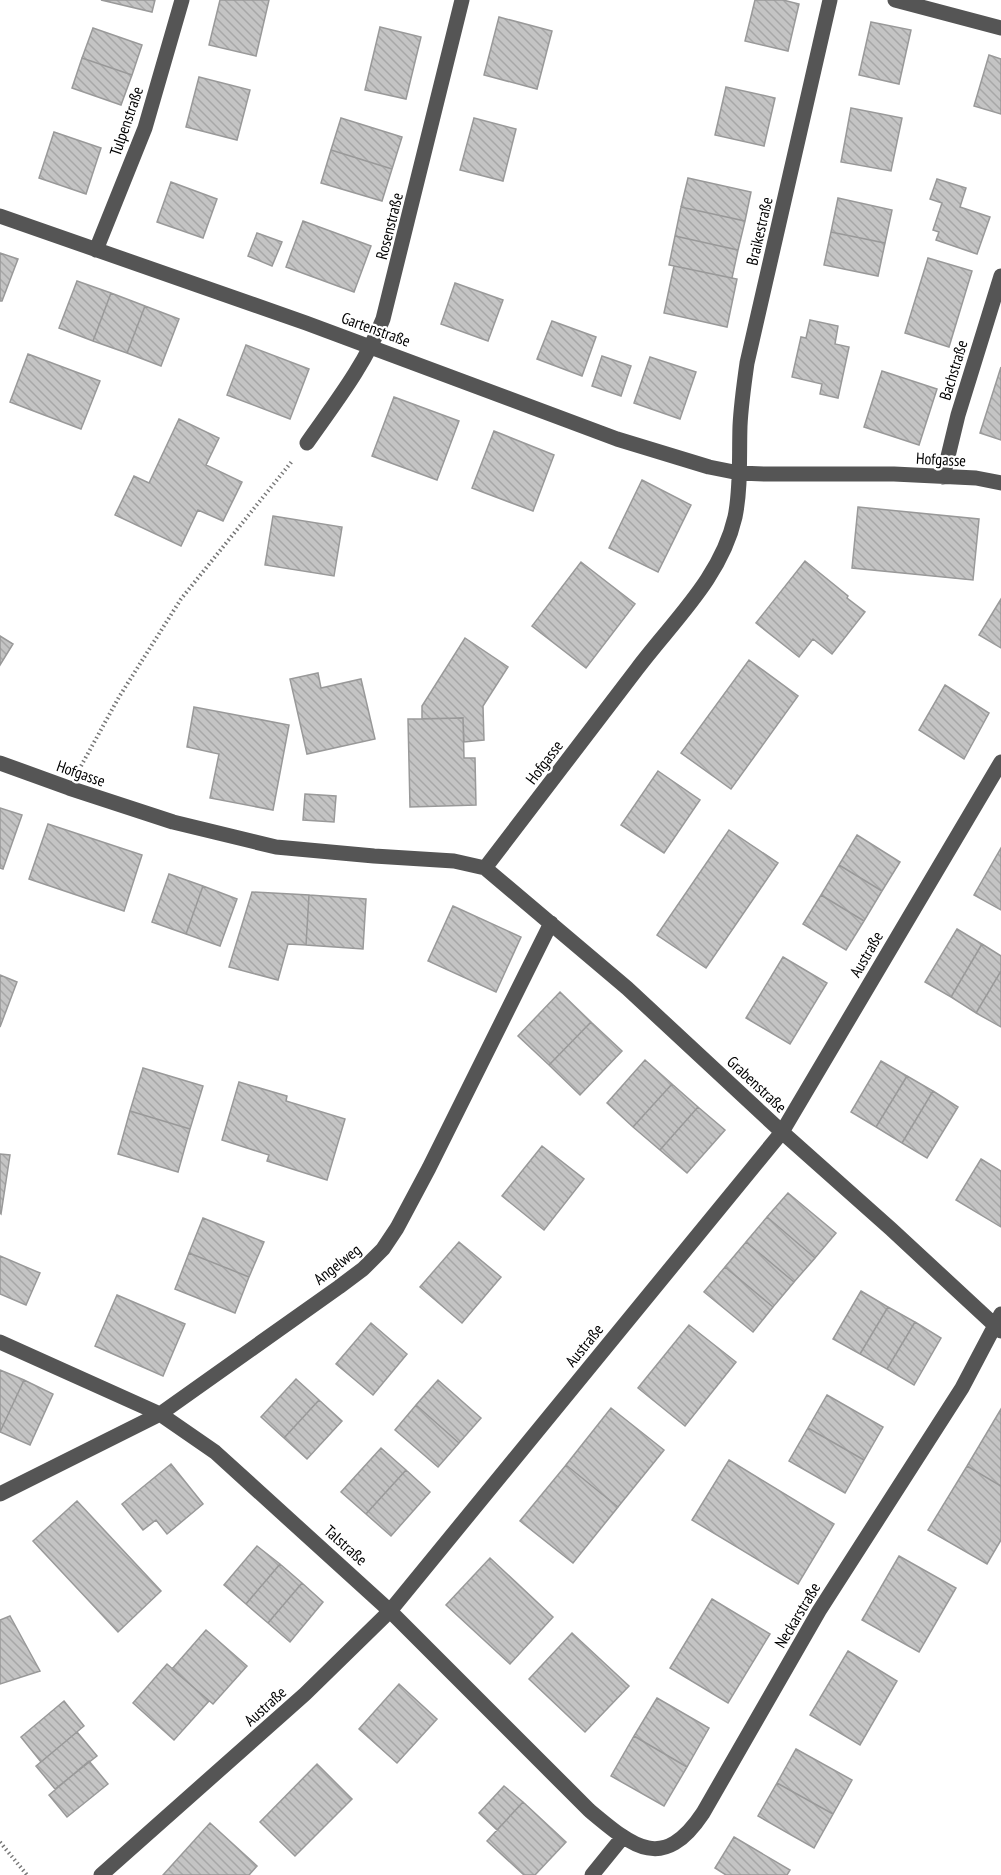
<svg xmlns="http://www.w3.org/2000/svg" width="1001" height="1875" font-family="'PT Sans Narrow',sans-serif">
<defs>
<pattern id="building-back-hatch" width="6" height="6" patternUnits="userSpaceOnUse" patternTransform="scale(1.5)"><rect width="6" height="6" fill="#c4c4c4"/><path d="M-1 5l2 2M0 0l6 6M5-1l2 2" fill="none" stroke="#a7a7a7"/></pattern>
</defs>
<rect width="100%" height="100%" fill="#fff"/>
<!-- building -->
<path fill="url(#building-back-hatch)" stroke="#999" stroke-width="1.5" d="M101 0H155L152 12Z
M220 0H269L256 56 209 45Z
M755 0H783L799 4 788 51 745 41Z
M499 17 552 31 537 89 484 75Z
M871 22 911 30 899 84 859 75Z
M380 27 421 37 406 99 365 90Z
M93 28 142 45 132 75 82 58Z
M989 55 1001 59V114L974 106Z
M82 58 132 75 121 105 72 88Z
M199 77 250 90 237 140 186 127Z
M726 87 775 98 764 146 715 135Z
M851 108 902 118 891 171 841 162Z
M341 118 402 137 392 169 331 150Z
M474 118 516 129 503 181 460 170Z
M54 132 101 148 86 194 39 178Z
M331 150 392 169 382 201 321 183Z
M688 178 751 192 745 221 681 207Z
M937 179 966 188 960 207 990 217 977 254 936 240 939 232 933 230 942 203 930 199Z
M171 182 217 199 203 238 157 222Z
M838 198 892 210 885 243 831 232Z
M681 207 745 221 738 250 675 236Z
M303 221 371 246 354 292 286 267Z
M831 232 885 243 878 276 824 265Z
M257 233 282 242 272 266 248 256Z
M675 236 738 250 732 278 669 265Z
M0 253 18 259 2 301H0Z
M928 258 972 271 949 347 905 333Z
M674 266 737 279 727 327 664 313Z
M77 281 111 293 93 341 59 328Z
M455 283 503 300 488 341 441 324Z
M111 293 145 306 127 353 93 341Z
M145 306 179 319 161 366 127 353Z
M810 320 838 326 835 344 849 347 838 398 820 394 822 384 792 377 801 337 806 338Z
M552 321 596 337 582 376 537 359Z
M246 345 309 369 290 419 227 395Z
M28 354 100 381 81 429 10 402Z
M602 356 631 366 621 396 592 386Z
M650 357 696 372 680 419 634 403Z
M1001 367V440L980 433Z
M882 371 937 389 919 445 864 427Z
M394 397 459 421 437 480 372 456Z
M179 419 219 438 206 465 242 482 223 521 198 510 181 546 115 515 134 476 149 483Z
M494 431 554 455 533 511 472 488Z
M642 480 691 505 658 572 609 548Z
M858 507 979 519 973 580 852 568Z
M273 516 342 527 334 576 265 565Z
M805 561 848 596 847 598 865 612 832 654 813 639 799 657 756 623Z
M581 562 635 604 586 668 532 626Z
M1001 599V648L979 635Z
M0 636 13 644 0 665Z
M465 638 508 667 483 706 484 740 464 742 463 718 422 719V706Z
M749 660 798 696 731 789 681 753Z
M318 673 321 688 361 679 375 739 307 754 290 679Z
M945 685 989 713 964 759 919 730Z
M194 707 289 725 273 810 210 798 219 754 187 747Z
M463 718 464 758H475L476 805 410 807 408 719Z
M658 771 700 800 664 853 621 825Z
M305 794 336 796 334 822 303 820Z
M0 808 22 815 3 869 0 868Z
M48 824 142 855 124 911 29 879Z
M729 830 778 863 706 968 657 935Z
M857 835 900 862 882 891 839 865Z
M1001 848V910L974 895Z
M839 865 882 891 864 921 821 895Z
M169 874 203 886 186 934 152 922Z
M203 886 237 899 220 946 186 934Z
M252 892 309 895 306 945 288 944 278 980 229 967Z
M309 895 366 899 363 949 306 945Z
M821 895 864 921 846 950 803 924Z
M453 906 521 937 496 992 428 961Z
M957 929 982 944 951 997 925 982Z
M982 944 1001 956V971L976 1013 951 997Z
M783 957 827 983 790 1044 746 1018Z
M1001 971V1027L976 1013Z
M0 975 17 982 0 1027Z
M560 992 591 1022 549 1065 518 1036Z
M591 1022 622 1051 580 1095 549 1065Z
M645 1060 672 1084 633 1127 607 1103Z
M881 1061 907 1076 876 1127 851 1112Z
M143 1068 203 1086 190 1129 130 1111Z
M907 1076 933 1091 902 1143 876 1127Z
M239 1082 287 1096 286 1101 345 1119 327 1180 267 1161 269 1155 222 1140Z
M672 1084 698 1107 660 1150 633 1127Z
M933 1091 958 1107 927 1158 902 1143Z
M698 1107 725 1130 687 1173 660 1150Z
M130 1111 190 1129 178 1172 118 1154Z
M542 1146 584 1179 544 1230 502 1196Z
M0 1154 10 1155 1 1214 0 1213Z
M981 1159 1001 1171V1227L956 1200Z
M788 1193 836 1233 815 1258 767 1217Z
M767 1217 815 1258 794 1282 746 1242Z
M203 1218 264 1242 249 1277 189 1253Z
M459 1242 501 1277 462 1323 420 1287Z
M746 1242 794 1282 773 1307 725 1267Z
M189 1253 249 1277 235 1313 175 1289Z
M0 1256 40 1273 26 1305 0 1294Z
M725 1267 773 1307 753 1332 704 1292Z
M861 1291 888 1307 860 1354 833 1339Z
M117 1295 185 1324 163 1376 95 1346Z
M888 1307 915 1322 887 1369 860 1354Z
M915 1322 941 1338 914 1385 887 1369Z
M371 1323 407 1354 373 1395 336 1364Z
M689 1325 736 1362 685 1426 638 1388Z
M0 1370 24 1380 0 1432Z
M296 1379 319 1400 284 1438 261 1417Z
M24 1380 53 1394 30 1445 0 1432Z
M438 1380 481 1418 459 1443 416 1405Z
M827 1395 883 1427 864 1460 808 1428Z
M319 1400 342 1421 307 1459 284 1438Z
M416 1405 459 1443 438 1467 395 1430Z
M611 1408 664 1450 618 1507 566 1465Z
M1001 1409V1486L967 1466Z
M808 1428 864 1460 845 1493 789 1461Z
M381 1448 406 1470 366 1514 341 1492Z
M729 1460 834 1524 798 1584 692 1520Z
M171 1464 203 1504 167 1534 156 1520 143 1530 122 1504Z
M566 1465 618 1507 573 1563 520 1521Z
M967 1466 1001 1486V1540L987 1564 928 1530Z
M406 1470 430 1492 391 1536 366 1514Z
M77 1501 161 1591 118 1632 33 1541Z
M257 1546 280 1564 246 1604 224 1585Z
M899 1556 956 1588 919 1652 862 1620Z
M490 1558 553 1617 510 1664 446 1605Z
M280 1564 302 1583 268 1623 246 1604Z
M302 1583 323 1602 290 1642 268 1623Z
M712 1599 770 1634 728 1703 670 1668Z
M10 1616 40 1671 0 1684V1620Z
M206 1630 247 1666 213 1704 172 1669Z
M572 1633 629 1686 585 1732 529 1679Z
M848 1651 897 1681 860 1745 810 1715Z
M167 1664 209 1701 174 1740 133 1703Z
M399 1684 437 1719 397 1763 359 1729Z
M657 1698 709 1728 687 1767 634 1736Z
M64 1701 84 1726 41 1762 21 1737Z
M77 1732 97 1756 55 1789 36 1766Z
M634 1736 687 1767 664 1806 611 1776Z
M796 1749 852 1780 833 1814 777 1783Z
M89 1761 108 1784 67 1817 49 1795Z
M317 1764 352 1799 295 1856 260 1822Z
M777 1783 833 1814 814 1848 758 1816Z
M504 1786 523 1802 497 1830 479 1813Z
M523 1802 566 1842 535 1875H524L487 1841Z
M210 1823 257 1866 249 1875H163Z
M734 1837 790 1870 787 1875H726L715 1868Z"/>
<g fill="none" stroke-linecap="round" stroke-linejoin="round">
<!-- path -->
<path stroke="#777" stroke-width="4" stroke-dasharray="1.5 3" stroke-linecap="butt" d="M81 766 119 697 181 599 293 460
M0 1842 27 1875"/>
<!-- minor -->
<path stroke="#555" stroke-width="15" d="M895 0 1001 28
M0 216 306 323 617 439 709 467 739 473 765 474H894L976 478 1001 483
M96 250 145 128 182 0
M307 443C335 403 365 365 383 319L462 0
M943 477 958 415 1001 276
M0 763 69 788 173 822 276 847 374 856 454 861 485 868 627 988 782 1132 891 1229 1001 1331
M485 868C536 802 586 735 637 669 673 621 721 578 735 517 741 488 739 456 740 426 741 405 744 384 747 363L830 0
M0 1342 160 1414 215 1452 390 1611 589 1810C633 1847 663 1873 703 1813L819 1611 962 1388 1001 1314
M0 1494 160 1414 339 1287 363 1269 383 1249 397 1228 429 1168 551 923
M101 1875 305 1694 390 1611 782 1132 1001 762
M592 1875 622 1838"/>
</g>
<g text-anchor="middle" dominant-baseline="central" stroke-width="4.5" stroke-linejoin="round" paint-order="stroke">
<!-- street labels -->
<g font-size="16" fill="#000" stroke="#fff">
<text transform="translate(126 121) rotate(-71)">Tulpenstraße</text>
<text transform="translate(389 226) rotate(-76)">Rosenstraße</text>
<text transform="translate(759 231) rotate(-77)">Braikestraße</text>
<text transform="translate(376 329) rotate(20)">Gartenstraße</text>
<text transform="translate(953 370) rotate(-73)">Bachstraße</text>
<text transform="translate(941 459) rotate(3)">Hofgasse</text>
<text transform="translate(544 762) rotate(-53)">Hofgasse</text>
<text transform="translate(81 773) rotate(19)">Hofgasse</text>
<text transform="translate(866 954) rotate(-60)">Austraße</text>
<text transform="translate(757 1084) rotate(43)">Grabenstraße</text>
<text transform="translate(337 1264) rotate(-38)">Angelweg</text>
<text transform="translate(584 1345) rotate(-51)">Austraße</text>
<text transform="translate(346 1545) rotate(42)">Talstraße</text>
<text transform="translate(797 1615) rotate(-59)">Neckarstraße</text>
<text transform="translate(265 1706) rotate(-42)">Austraße</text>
</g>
</g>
</svg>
